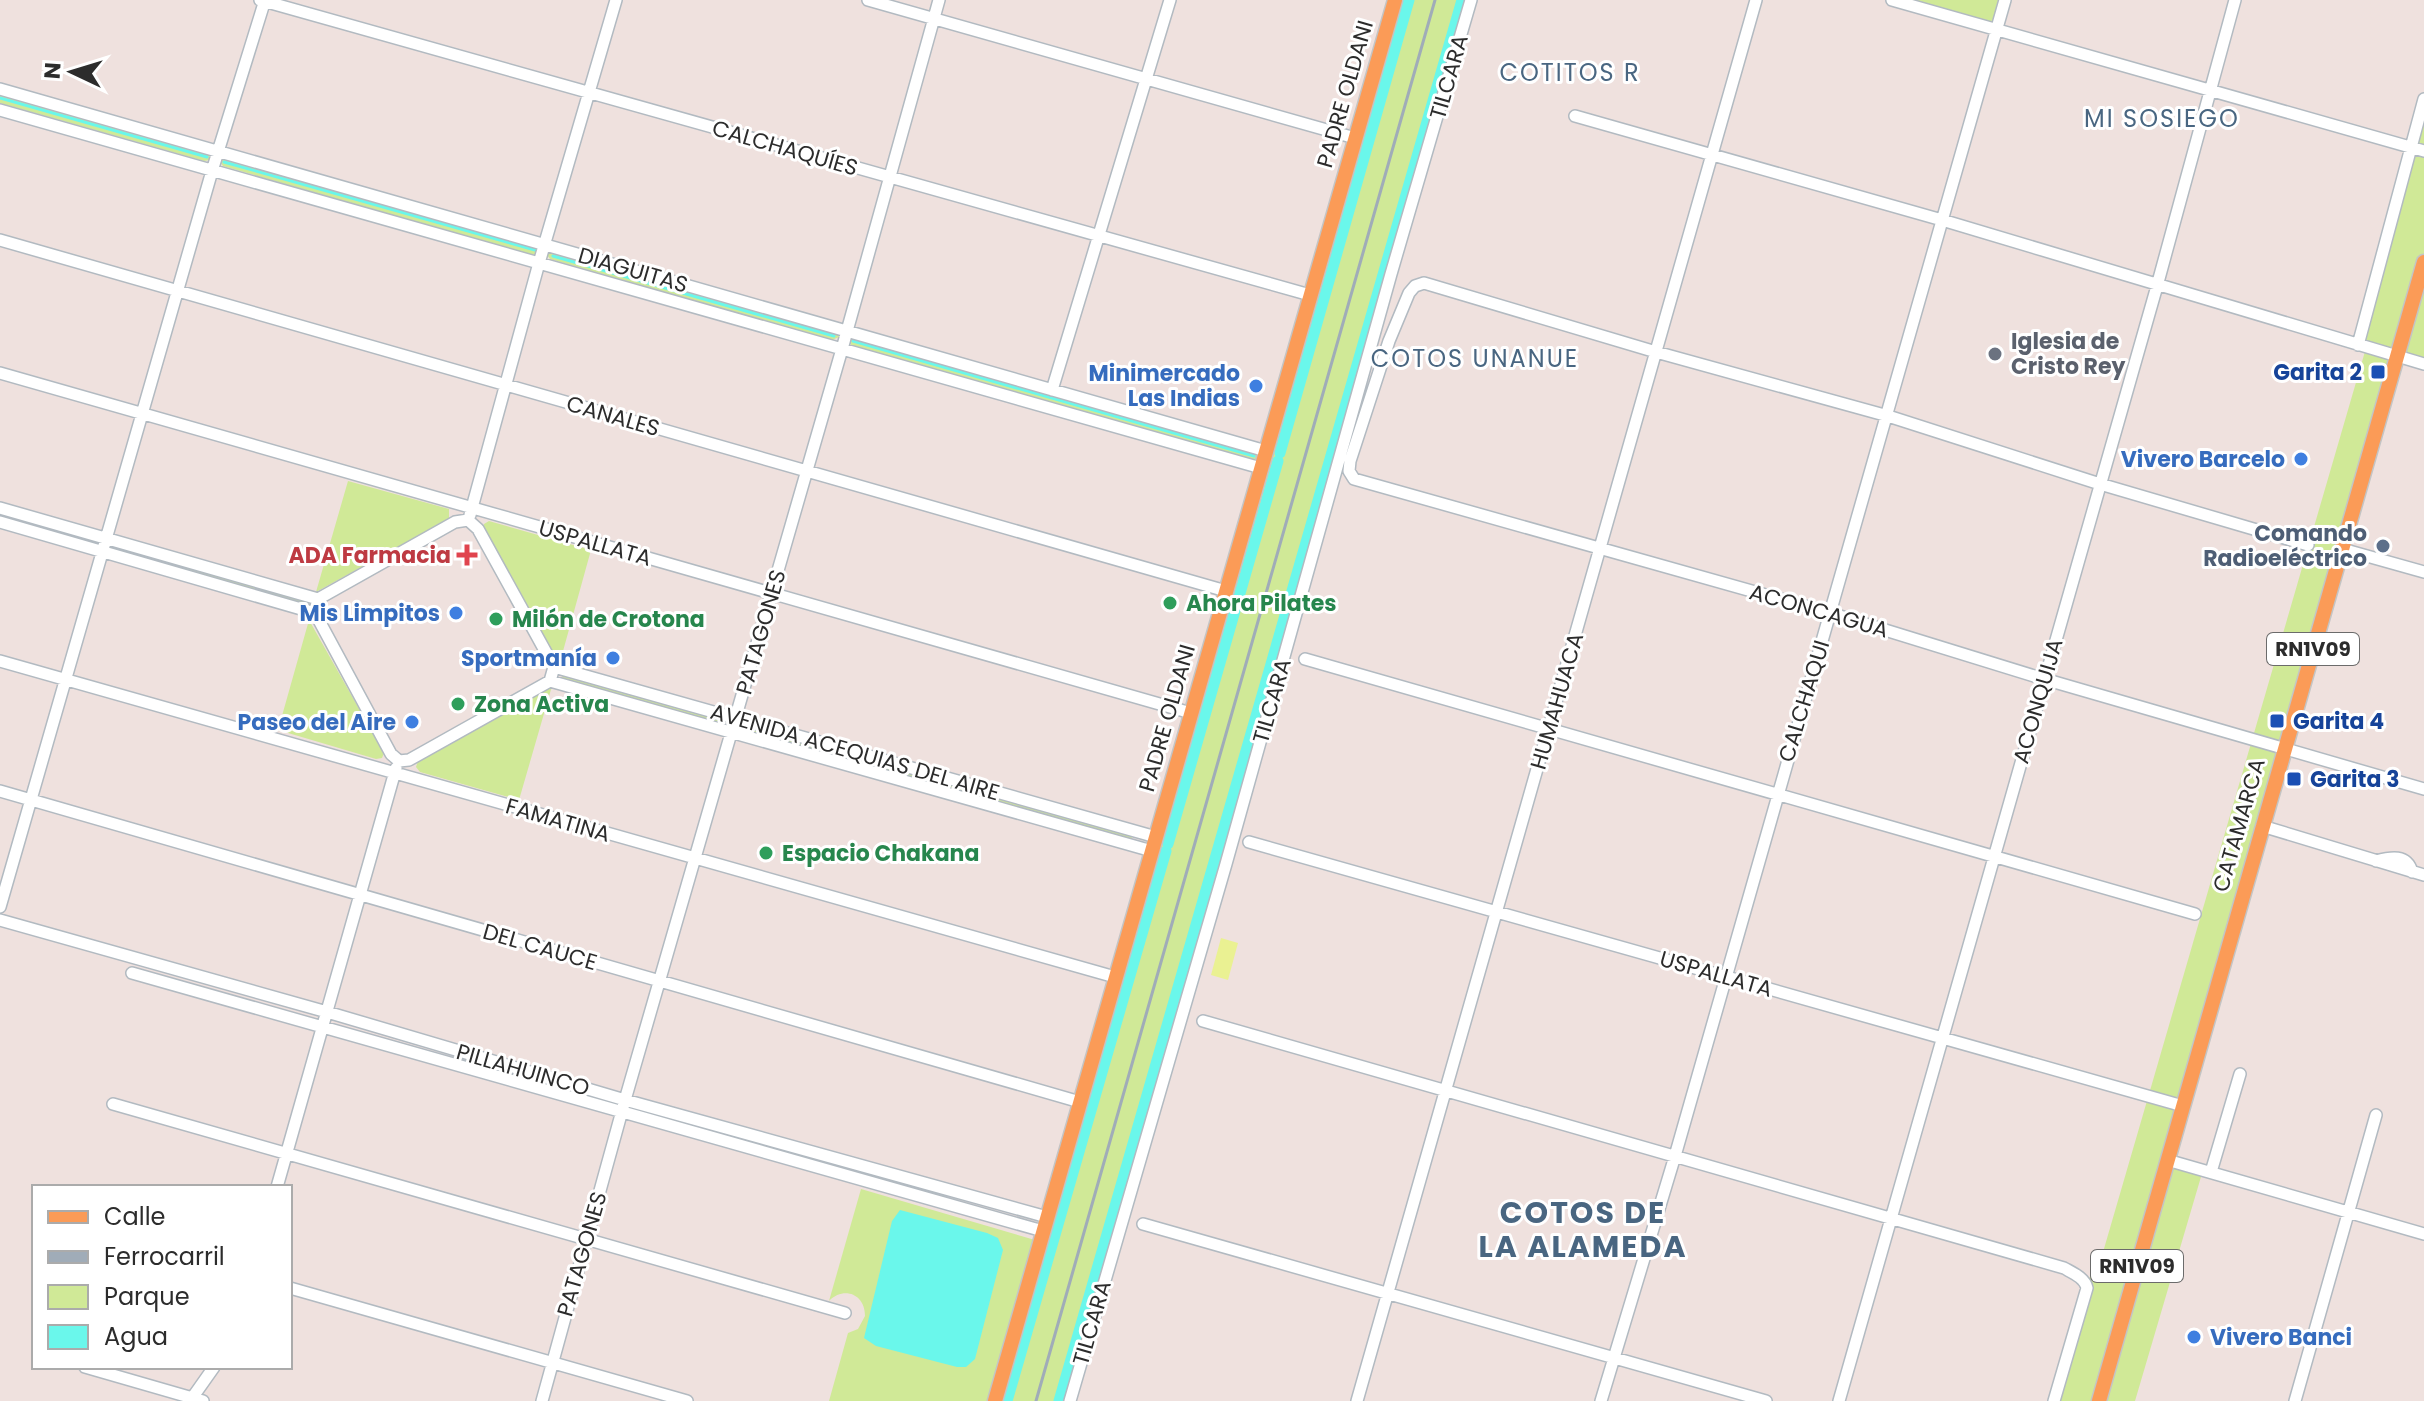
<svg xmlns="http://www.w3.org/2000/svg" width="2424" height="1401" font-family="Poppins,sans-serif">
<rect width="100%" height="100%" fill="#efe1de"/>
<!-- green -->
<path fill="#d0e997" d="M1395 0H1471L1070 1401H995Z
M1916 0H1998L1993 20 1988 23Z
M0 92 210 153V160L204 161 0 103Z
M2424 99V364L2398 356 2167 1159 2203 1170 2135 1401H2054L2086 1283 2101 1259 2366 348 2358 345Z
M223 157 534 245 539 249 536 254 532 255 223 166 220 162Z
M550 250 839 334V337L832 340 550 259 547 255Z
M852 337 1256 452 1257 459 1252 460 851 345 849 341Z
M348 481 449 509V519L316 592Z
M489 521 591 550 560 662 555 657 484 530V524Z
M119 548 306 601V603L304 605 118 551Z
M309 620 384 753 382 758 376 759 278 730Z
M562 675 719 719 721 723 719 724 563 680Z
M552 686 519 800 420 772 416 767 418 761Z
M748 727 1131 836 1132 838 1130 841 749 732Z
M861 1189 1035 1240 988 1401H829L848 1333 858 1329 865 1316C865 1294 844 1286 829 1301Z"/>
<!-- pitch -->
<path fill="#eaf192" d="M1221 938 1238 943 1228 980 1211 975Z"/>
<!-- water -->
<path fill="#6af7eb" d="M900 1210 987 1233 998 1238 1003 1250 975 1359 966 1367H957L876 1346 864 1338 892 1221Z"/>
<g fill="none" stroke-linecap="round" stroke-linejoin="round">
<!-- stream -->
<path stroke="#6af7eb" stroke-width="3" d="M0 98 207 157
M224 162 535 250
M553 256 834 336
M853 341 1254 456"/>
<!-- canal -->
<path stroke="#6af7eb" stroke-width="11" d="M1280 453 1409 0
M1168 844 1278 461
M1007 1401 1166 851
M1059 1401 1462 0"/>
<defs>
<path id="minor" d="M260 0 1310 295
M868 0 1355 138
M1892 0 2424 151
M0 89 1266 451
M0 110 1261 468
M1575 116 1942 220 2424 364
M0 240 1226 591
M2358 345 2424 99
M0 373 1191 713
M1052 390 1170 0
M0 508 318 599 455 522 468 520 478 529 554 667 550 681
M470 515 539 263 616 0
M0 522 315 613
M2308 545 2100 484 1888 416 1656 352 1424 283 1415 286 1409 293 1389 341 1350 461 1349 471 1354 479 1830 613 2044 679 2424 789
M2342 549 2424 572
M318 599 315 613 391 754 399 761 409 760 550 681 1152 851
M1305 659 2195 914
M0 661 1115 977
M554 667 1156 837
M0 791 1080 1102
M2262 826 2424 875
M1249 842 2183 1106
M2376 861C2391 857 2407 854 2412 872
M0 907 212 171 265 0
M0 920 327 1012 625 1100 1047 1217
M132 973 1043 1231
M1203 1021 2064 1268C2073 1273 2085 1278 2087 1288L2054 1401
M113 1104 845 1313
M2167 1160 2424 1234
M2211 1172 2240 1074
M277 1187 396 768
M1143 1224 1766 1401
M290 1288 687 1401
M85 1367 203 1401
M190 1401 214 1367
M542 1401 625 1100 842 349 939 0
M1070 1401 1226 864 1391 274 1471 0
M1357 1401 1756 0
M1601 1401 1675 1156 2005 0
M1839 1401 2157 286 2235 0
M2295 1401 2376 1115"/>
<path id="major" d="M995 1401 1395 0
M2099 1401 2424 262"/>
</defs>
<!-- minor casing -->
<use href="#minor" stroke="#b2bac1" stroke-width="14"/>
<!-- major casing -->
<use href="#major" stroke="#c4c4c4" stroke-width="17"/>
<!-- minor -->
<use href="#minor" stroke="#fff" stroke-width="11"/>
<!-- major -->
<use href="#major" stroke="#fb9b57" stroke-width="14"/>
<!-- rail -->
<path stroke="#a0acb8" stroke-width="3" d="M1036 1401 1435 0"/>
</g>
<!-- markers -->
<circle fill="#6b7280" stroke="#fff" stroke-width="3" cx="1995" cy="354" r="8"/>
<g fill="#1a4fb4" stroke="#fff" stroke-width="3">
<rect x="2370" y="364" width="16" height="16" rx="4"/>
<rect x="2269" y="713" width="16" height="16" rx="4"/>
<rect x="2286" y="771" width="16" height="16" rx="4"/>
</g>
<g fill="#3f7fe0" stroke="#fff" stroke-width="3">
<circle cx="1256" cy="386" r="8"/>
<circle cx="2301" cy="459" r="8"/>
<circle cx="456" cy="613" r="8"/>
<circle cx="613" cy="658" r="8"/>
<circle cx="412" cy="722" r="8"/>
<circle cx="2194" cy="1337" r="8"/>
</g>
<circle fill="#5c6f8a" stroke="#fff" stroke-width="3" cx="2383" cy="546" r="8"/>
<path fill="#e0444e" stroke="#fff" stroke-width="3" d="M463 543h8v8h8v8h-8v8h-8v-8h-8v-8h8z"/>
<g fill="#2e9e5b" stroke="#fff" stroke-width="3">
<circle cx="1170" cy="603" r="8"/>
<circle cx="496" cy="619" r="8"/>
<circle cx="458" cy="704" r="8"/>
<circle cx="766" cy="853" r="8"/>
</g>
<g text-anchor="middle" dominant-baseline="central" stroke-width="6" stroke-linejoin="round" paint-order="stroke">
<!-- shield labels -->
<g fill="#fff" stroke="#6b6b6b" stroke-width="2">
<rect x="2267" y="633" width="92" height="32" rx="6"/>
<rect x="2091" y="1250" width="92" height="32" rx="6"/>
</g>
<g font-size="20" font-weight="bold" fill="#2c2c2c">
<text x="2313" y="649">RN1V09</text>
<text x="2137" y="1266">RN1V09</text>
</g>
<!-- street labels -->
<g font-size="22" fill="#2c2c2c" stroke="#fff">
<text transform="translate(1449 77) rotate(-74)">TILCARA</text>
<text transform="translate(1345 94) rotate(-74)">PADRE OLDANI</text>
<text transform="translate(785 148) rotate(16)">CALCHAQUÍES</text>
<text transform="translate(633 270) rotate(16)">DIAGUITAS</text>
<text transform="translate(613 416) rotate(16)">CANALES</text>
<text transform="translate(595 543) rotate(16)">USPALLATA</text>
<text transform="translate(1819 611) rotate(16)">ACONCAGUA</text>
<text transform="translate(761 632) rotate(-74)">PATAGONES</text>
<text transform="translate(1272 701) rotate(-74)">TILCARA</text>
<text transform="translate(1557 701) rotate(-74)">HUMAHUACA</text>
<text transform="translate(1804 701) rotate(-73)">CALCHAQUI</text>
<text transform="translate(2038 701) rotate(-74)">ACONQUIJA</text>
<text transform="translate(1167 718) rotate(-74)">PADRE OLDANI</text>
<text transform="translate(855 752) rotate(16)">AVENIDA ACEQUIAS DEL AIRE</text>
<text transform="translate(558 820) rotate(16)">FAMATINA</text>
<text transform="translate(2239 825) rotate(-74)">CATAMARCA</text>
<text transform="translate(540 947) rotate(16)">DEL CAUCE</text>
<text transform="translate(1716 974) rotate(16)">USPALLATA</text>
<text transform="translate(523 1070) rotate(16)">PILLAHUINCO</text>
<text transform="translate(582 1254) rotate(-74)">PATAGONES</text>
<text transform="translate(1092 1323) rotate(-74)">TILCARA</text>
</g>
<!-- worship labels -->
<g font-size="22" font-weight="bold" fill="#5b616d" stroke="#fff" text-anchor="start">
<text x="2011" y="341">Iglesia de<tspan x="2011" dy="25">Cristo Rey</tspan></text>
</g>
<!-- transit labels -->
<g font-size="22" font-weight="bold" fill="#164399" stroke="#fff" text-anchor="start">
<text x="2362" y="372" text-anchor="end">Garita 2</text>
<text x="2293" y="721">Garita 4</text>
<text x="2310" y="779">Garita 3</text>
</g>
<!-- shop labels -->
<g font-size="22" font-weight="bold" fill="#366cbe" stroke="#fff" text-anchor="end">
<text x="1240" y="373">Minimercado<tspan x="1240" dy="25">Las Indias</tspan></text>
<text x="2285" y="459">Vivero Barcelo</text>
<text x="440" y="613">Mis Limpitos</text>
<text x="597" y="658">Sportmanía</text>
<text x="396" y="722">Paseo del Aire</text>
<text x="2210" y="1337" text-anchor="start">Vivero Banci</text>
</g>
<!-- service labels -->
<g font-size="22" font-weight="bold" fill="#4e5e75" stroke="#fff" text-anchor="end">
<text x="2367" y="533">Comando<tspan x="2367" dy="25">Radioeléctrico</tspan></text>
</g>
<!-- health labels -->
<g font-size="22" font-weight="bold" fill="#be3a42" stroke="#fff" text-anchor="end">
<text x="451" y="555">ADA Farmacia</text>
</g>
<!-- leisure labels -->
<g font-size="22" font-weight="bold" fill="#27864d" stroke="#fff" text-anchor="start">
<text x="1186" y="603">Ahora Pilates</text>
<text x="512" y="619">Milón de Crotona</text>
<text x="474" y="704">Zona Activa</text>
<text x="782" y="853">Espacio Chakana</text>
</g>
<!-- neighbourhood labels -->
<g font-size="24" letter-spacing="2" fill="#496681" stroke="#fff">
<text x="1570" y="72">COTITOS R</text>
<text x="2162" y="118">MI SOSIEGO</text>
<text x="1475" y="358">COTOS UNANUE</text>
</g>
<!-- district labels -->
<g font-size="30" font-weight="bold" letter-spacing="2" fill="#496681" stroke="#fff">
<text x="1583" y="1212">COTOS DE<tspan x="1583" dy="34">LA ALAMEDA</tspan></text>
</g>
</g>
<!-- legend -->
<rect x="32" y="1185" width="260" height="184" fill="#ffffff" stroke="#ababab" stroke-width="2"/>
<rect x="48" y="1211" width="40" height="12" fill="#fb9b57" stroke="#ababab" stroke-width="2"/>
<text x="104" y="1225" font-size="24" fill="#2c2c2c">Calle</text>
<rect x="48" y="1251" width="40" height="12" fill="#a0acb8" stroke="#ababab" stroke-width="2"/>
<text x="104" y="1265" font-size="24" fill="#2c2c2c">Ferrocarril</text>
<rect x="48" y="1285" width="40" height="24" fill="#d0e997" stroke="#ababab" stroke-width="2"/>
<text x="104" y="1305" font-size="24" fill="#2c2c2c">Parque</text>
<rect x="48" y="1325" width="40" height="24" fill="#6af7eb" stroke="#ababab" stroke-width="2"/>
<text x="104" y="1345" font-size="24" fill="#2c2c2c">Agua</text>
<!-- north arrow -->
<g transform="translate(72 72) rotate(274)" stroke="#ffffff" stroke-width="6" paint-order="stroke">
<path d="M0-6L14 30L0 20L-14 30Z" fill="#2c2c2c"/>
<text y="-12" font-size="22" font-weight="bold" text-anchor="middle" fill="#2c2c2c">N</text>
</g>
</svg>
